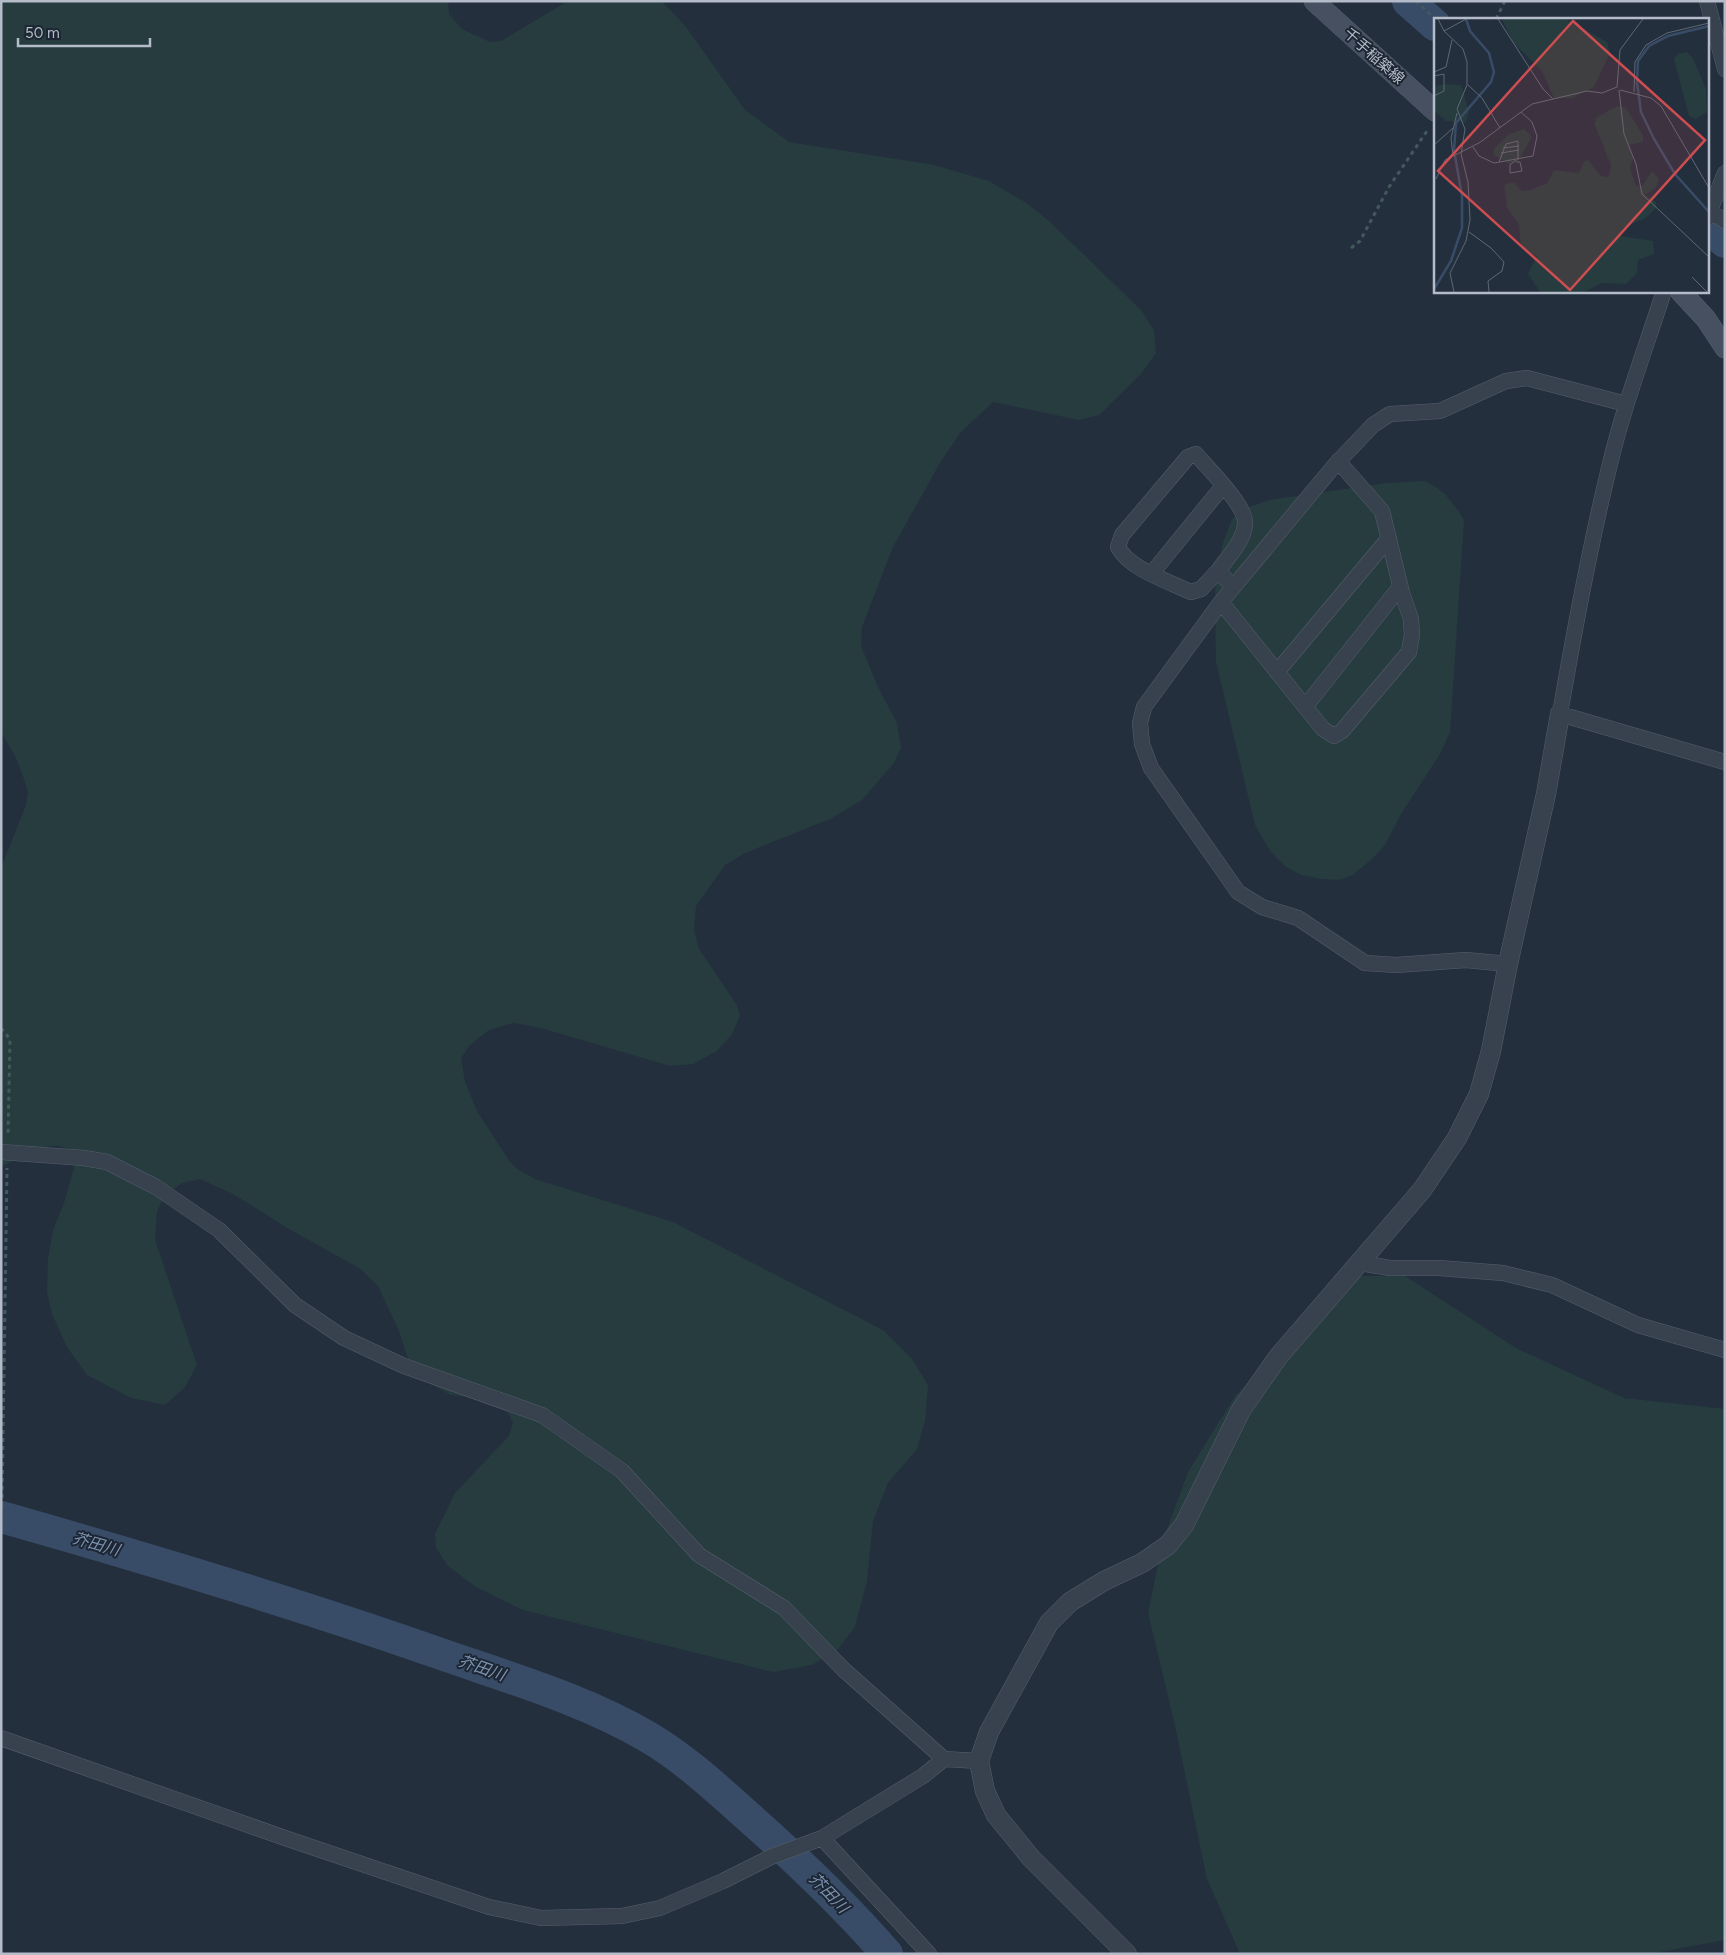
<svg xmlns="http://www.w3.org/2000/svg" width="1726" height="1955" font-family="Figtree,'Noto Sans JP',sans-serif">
<rect width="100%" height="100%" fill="#242f3e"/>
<!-- green -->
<path fill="#263c3f" d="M1 1H448L449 14 462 29 490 42 501 41 568 1H662L686 27 745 110 789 142 934 165 989 181 1025 202 1048 220 1141 310 1154 330 1156 353 1141 374 1099 415 1079 420 993 402 961 432 941 461 893 547 862 627 861 646 878 687 897 723 901 748 894 763 862 800 830 819 745 853 725 865 696 906 694 930 699 949 737 1005 740 1015 732 1034 717 1051 693 1064 670 1066 541 1028 514 1023 489 1030 470 1045 461 1058 465 1082 477 1111 508 1159 516 1168 535 1179 673 1222 883 1330 912 1359 928 1385 925 1421 917 1449 888 1483 873 1521 867 1581 855 1627 838 1649 812 1665 773 1672 523 1610 476 1587 448 1566 436 1548 435 1534 455 1493 509 1436 513 1423 506 1408 485 1399 451 1395 425 1381 408 1359 399 1331 378 1286 359 1268 289 1229 235 1195 200 1179 182 1183 165 1195 157 1211 155 1240 197 1365 185 1387 165 1405 131 1398 87 1375 67 1347 52 1314 47 1292 48 1259 53 1230 64 1203 74 1168V1154C56 1133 20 1157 1 1167V868L26 805 28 792 23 776 16 758 1 732Z
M1425 481C1444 490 1453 502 1464 520L1450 732 1440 754 1401 814 1385 845 1372 859 1353 875 1339 880 1322 879 1301 875 1286 867 1270 851 1255 825 1216 662 1215 589 1222 546 1232 519 1246 508 1269 500 1387 483Z
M1359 1276H1405L1516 1348 1624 1398 1725 1409V1940L1649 1954H1240L1207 1879 1174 1721 1148 1613 1163 1540 1188 1472 1235 1396 1298 1329Z"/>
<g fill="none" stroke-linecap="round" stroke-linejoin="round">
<!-- river -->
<path stroke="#394c67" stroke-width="32" d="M1408 1 1435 25
M1707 227 1725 242
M1 1517C149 1559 296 1603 441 1654 510 1678 585 1700 648 1737 682 1757 713 1785 743 1812 794 1857 843 1903 887 1954"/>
<defs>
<path id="minor" d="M1707 1 1725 69
M1711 212 1725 221
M1707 218 1725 173
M1664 291C1645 350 1623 408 1609 468 1589 550 1574 632 1560 714L1725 762
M1218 571 1201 589 1191 592C1170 582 1129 569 1118 547L1122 535 1188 457 1196 454C1208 469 1247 506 1245 524 1244 541 1227 558 1218 571L1233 587
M1152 573 1223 486
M1221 602 1323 729 1334 736 1342 731 1409 652 1412 635 1411 619 1402 593 1382 511 1338 461
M1277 672 1389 538
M1305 707 1400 587
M1508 964 1466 960 1396 965 1365 963 1298 918 1262 907 1238 892 1151 768 1142 744 1140 723 1144 707 1221 602 1334 466 1373 425 1390 414 1440 411 1506 381 1527 378 1626 404
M1 1152 84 1158 107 1162 156 1187 219 1230 295 1305 344 1338 404 1366 542 1415 622 1471 699 1555 784 1608 843 1669 944 1759 979 1761
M1360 1263 1390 1268H1439L1503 1273 1552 1285 1638 1325 1725 1350
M1 1738 285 1838 489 1907 541 1918 622 1916 660 1908 723 1881 773 1856 822 1838 923 1776 944 1759
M822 1838 929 1954"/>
<path id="tertiary" d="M1127 1954 1031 1858 996 1815 985 1791 979 1761 989 1732 1049 1623 1070 1602 1104 1581 1142 1563 1168 1545 1184 1525 1241 1410 1278 1357 1422 1190 1457 1138 1479 1094 1491 1051 1508 964 1546 794 1560 714"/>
<path id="secondary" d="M1314 1 1435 111
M1680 291 1706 319 1725 348"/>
</defs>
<!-- minor casing -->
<use href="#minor" stroke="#565f6c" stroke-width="16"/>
<!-- tertiary casing -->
<use href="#tertiary" stroke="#565f6c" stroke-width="20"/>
<!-- secondary casing -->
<use href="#secondary" stroke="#565f6c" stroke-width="21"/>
<!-- path -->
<path stroke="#44595c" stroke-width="3" stroke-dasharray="4 4" stroke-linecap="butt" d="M1416 1 1435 19
M1496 19 1505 1
M1351 248 1360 241 1389 187 1429 128
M1 1028 10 1039 8 1136
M2 1506 7 1168"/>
<!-- minor -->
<use href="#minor" stroke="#38414e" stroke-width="15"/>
<!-- tertiary -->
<use href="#tertiary" stroke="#38414e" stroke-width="19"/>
<!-- secondary -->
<use href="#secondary" stroke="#465061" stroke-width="20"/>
</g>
<g text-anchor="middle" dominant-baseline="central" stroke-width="4" stroke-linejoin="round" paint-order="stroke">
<!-- street labels -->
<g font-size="15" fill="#b4bcc9" stroke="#1d2633">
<text transform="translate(1374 56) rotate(42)">千手稲築線</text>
</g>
<!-- water labels -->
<g font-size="16" font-style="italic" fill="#7c92b1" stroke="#1d2633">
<text transform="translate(96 1544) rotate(16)">芥田川</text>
<text transform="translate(482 1668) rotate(19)">芥田川</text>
<text transform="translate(829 1893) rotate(46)">芥田川</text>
</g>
</g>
<!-- overview -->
<g transform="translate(1434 18)">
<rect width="275" height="275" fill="#242f3e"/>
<path d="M68 1H132L173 24 176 35 160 69 138 80H120L108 53 79 24ZM253 34 259 40 272 71 273 94 262 101 255 98 240 41 244 36ZM11 66 27 67 35 94 32 104 12 103 0 93V68ZM183 88 192 90 209 117V124L195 127 199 140 196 150 202 168H208L218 153 225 161 222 170 211 177 222 184V190L212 200 190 209 187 218 219 223 220 236 204 242 203 255 192 266 168 265 150 274H106L94 256 103 238 87 230 85 207 73 190 70 167 80 164 88 173 96 172 113 165 120 152 145 155 150 143 154 142 167 158 174 159 177 147 160 105 163 99ZM90 111 98 119 84 143 76 147 60 137V131L75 116Z" fill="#263c3f"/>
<path fill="none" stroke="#394c67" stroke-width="2.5" d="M275 8 234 18 215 28 204 43 203 65 207 94 220 121 241 156 275 194M0 271 17 243 28 210V178L20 132 22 105 57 64 60 54 55 35 36 13 32 1"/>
<path fill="none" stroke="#5e6776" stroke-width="1" d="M4 1 10 13 29 31 33 44V67L23 91 31 111 27 136 34 164 36 202 32 223 16 255 20 274M64 1 109 71 119 81M10 13 32 1M0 54 12 49 18 22M0 58 10 56V73L0 78M34 67 48 80 66 110M185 72 190 116 202 146 208 176 275 239M186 72 217 80 227 88 275 170M200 74 201 44 212 27 233 15 275 5M0 127 19 110M39 129 45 138 60 145 99 138 103 118 98 104 87 94M69 130 85 128M67 135 85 132M19 138 17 120 23 95M82 142 76 147V155L88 153 86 144H82M65 144 72 126 84 123V142M2 161 11 142 45 125 98 86 153 73 168 75 183 69 186 32 209 1M35 214 57 230 70 244 68 253 54 263 55 274M258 259 273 274"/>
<path fill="#ce4d50" fill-opacity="0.15" stroke="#ce4d50" stroke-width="2.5" d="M139 3 271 122 136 272 4 153Z"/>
<rect width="275" height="275" fill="none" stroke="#b4bcc9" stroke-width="2.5"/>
</g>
<!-- border -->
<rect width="1726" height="1955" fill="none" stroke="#b4bcc9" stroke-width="5"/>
<!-- scale -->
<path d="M18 38v8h132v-8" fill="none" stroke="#b4bcc9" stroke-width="2.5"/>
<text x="25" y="38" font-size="15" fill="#b4bcc9" stroke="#1d2633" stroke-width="4" paint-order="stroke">50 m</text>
</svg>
